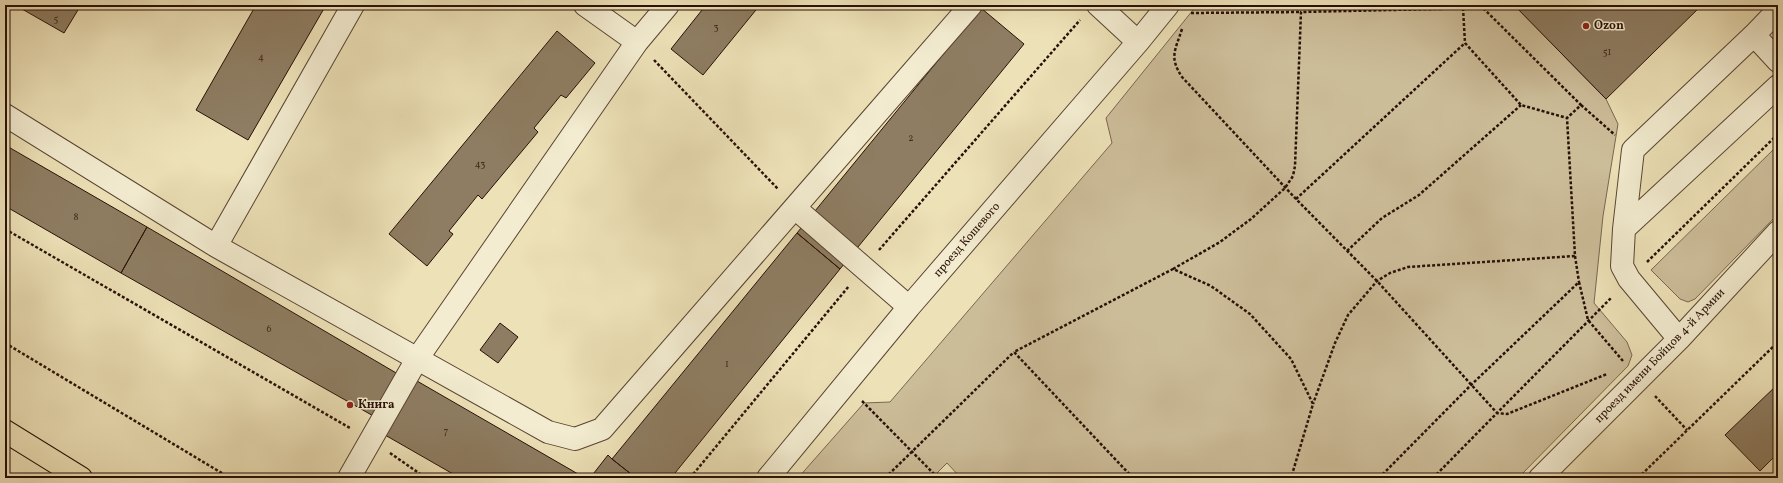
<svg xmlns="http://www.w3.org/2000/svg" width="1783" height="483" font-family="Vollkorn,serif">
<rect width="100%" height="100%" fill="#ede1b7"/>
<filter id="stains"><feTurbulence type="fractalNoise" baseFrequency=".005" numOctaves="4"/><feColorMatrix values="0 0 0 0 .2 0 0 0 0 .09 0 0 0 0 .02 0 0 0 .5 -.17"/></filter>
<radialGradient id="worn" r=".72"><stop offset=".6" stop-color="#630" stop-opacity="0"/><stop offset="1" stop-color="#630" stop-opacity=".3"/></radialGradient>
<!-- green -->
<path fill="#ccbd99" stroke="#7a6650" d="M1197 5H1514L1606 99 1618 124 1603 216 1594 303 1627 342 1632 355 1628 366 1518 478H961L947 463 932 478H798L864 403 890 402 1112 143 1106 118Z
M1778 145V214L1695 299 1688 302 1680 299 1651 270Z"/>
<!-- building -->
<path fill="#8e7d62" stroke="#281006" d="M15 5H81L64 33Z
M256 5H326L248 140 196 110Z
M602 5H614L609 11Z
M706 5H760L703 75 671 49Z
M1514 5H1702L1606 99Z
M981 8 1024 44 840 269 797 233Z
M557 31 595 63 566 98 561 95 534 128 538 132 482 199 478 195 449 231 453 234 427 266 389 234Z
M5 145 147 227 121 273 5 206Z
M147 227 415 384 391 426 121 273Z
M797 233 840 269 671 478H636L612 459Z
M500 323 518 337 498 363 480 350Z
M417 381 585 478H460L385 435Z
M1778 384V453L1760 471 1725 435Z
M608 455 612 459 636 478H590Z"/>
<g fill="none" stroke-linecap="round" stroke-linejoin="round">
<defs>
<path id="minor" d="M585 5 637 42
M1098 5 1138 42
M1778 10 1754 35 1778 61
M5 115 216 246 353 5
M795 208 909 307
M1624 229 1633 150 1754 35
M216 246 548 432 575 439 602 429 971 5
M1679 339 1629 279 1622 266 1624 229 1778 86
M349 478 417 359 637 42 668 5
M768 478 909 307 1138 42 1168 5
M1540 478 1679 339 1778 232"/>
<path id="major" d="M5 431 81 478"/>
</defs>
<!-- minor casing -->
<use href="#minor" stroke="#594432" stroke-width="24"/>
<!-- major casing -->
<use href="#major" stroke="#281006" stroke-width="24"/>
<!-- path -->
<path stroke="#281006" stroke-width="2.5" stroke-dasharray="3 2" stroke-linecap="butt" d="M1463 8 1465 43 1521 105 1567 118
M1191 13 1301 12
M1182 29C1175 51 1169 57 1182 77L1296 199 1377 281 1497 413 1612 297
M654 60 778 189
M1581 105 1615 135
M1296 199 1465 43
M5 229 350 428
M879 250 1080 20
M1347 251 1382 218 1419 195 1521 105
M1575 256 1579 282
M1647 262 1778 134
M1173 269 1220 242 1251 219 1285 188 1293 176 1295 166 1301 12 1483 8 1581 105 1567 118 1575 256 1408 267 1390 273 1377 281 1348 315 1335 343 1313 404
M5 343 230 478
M1655 396 1687 430
M862 401 938 478
M390 453 426 478
M690 478 849 286
M885 478 1014 352
M1133 478 1014 352 1173 269 1211 286 1250 314 1291 359 1313 404 1291 478
M1379 478 1471 385 1579 282 1588 320 1623 361
M1433 478 1497 413 1507 414 1607 374
M1638 478 1778 342"/>
<!-- minor -->
<use href="#minor" stroke="#f3ecd0" stroke-width="22"/>
<!-- major -->
<use href="#major" stroke="#ede1b7" stroke-width="22"/>
</g>
<!-- markers -->
<g fill="#8f2418" stroke="#f3ecd0" stroke-width="1.5">
<circle cx="1586" cy="26" r="4"/>
<circle cx="350" cy="405" r="4"/>
</g>
<g text-anchor="middle" dominant-baseline="central" stroke-width="3" stroke-linejoin="round" paint-order="stroke">
<!-- number labels -->
<g font-size="10" fill="#422b1d">
<text x="56" y="19">5</text>
<text x="716" y="27">3</text>
<text x="1607" y="52">51</text>
<text x="261" y="57">4</text>
<text x="911" y="138">2</text>
<text x="480" y="164">43</text>
<text x="76" y="217">8</text>
<text x="269" y="329">6</text>
<text x="727" y="364">1</text>
<text x="446" y="431">7</text>
</g>
<!-- poi labels -->
<g font-size="12" font-weight="bold" fill="#281006" stroke="#f3ecd0" text-anchor="start">
<text x="1594" y="26">Ozon</text>
<text x="358" y="405">Книга</text>
</g>
<!-- street labels -->
<g font-size="12" fill="#281006" stroke="#f3ecd0">
<text transform="translate(967 240) rotate(-49)">проезд Кошевого</text>
<text transform="translate(1660 356) rotate(-46)">проезд имени Бойцов 4-й Армии</text>
</g>
</g>
<!-- margin -->
<rect width="1783" height="483" fill="none" stroke="#ede1b7" stroke-width="20"/>
<rect x="6" y="6" width="1771" height="471" fill="none" stroke="#281006" stroke-width="2"/>
<rect x="10" y="10" width="1763" height="463" fill="none" stroke="#281006"/>
<rect width="100%" height="100%" filter="url(#stains)"/>
<rect width="100%" height="100%" fill="url(#worn)"/>
</svg>
